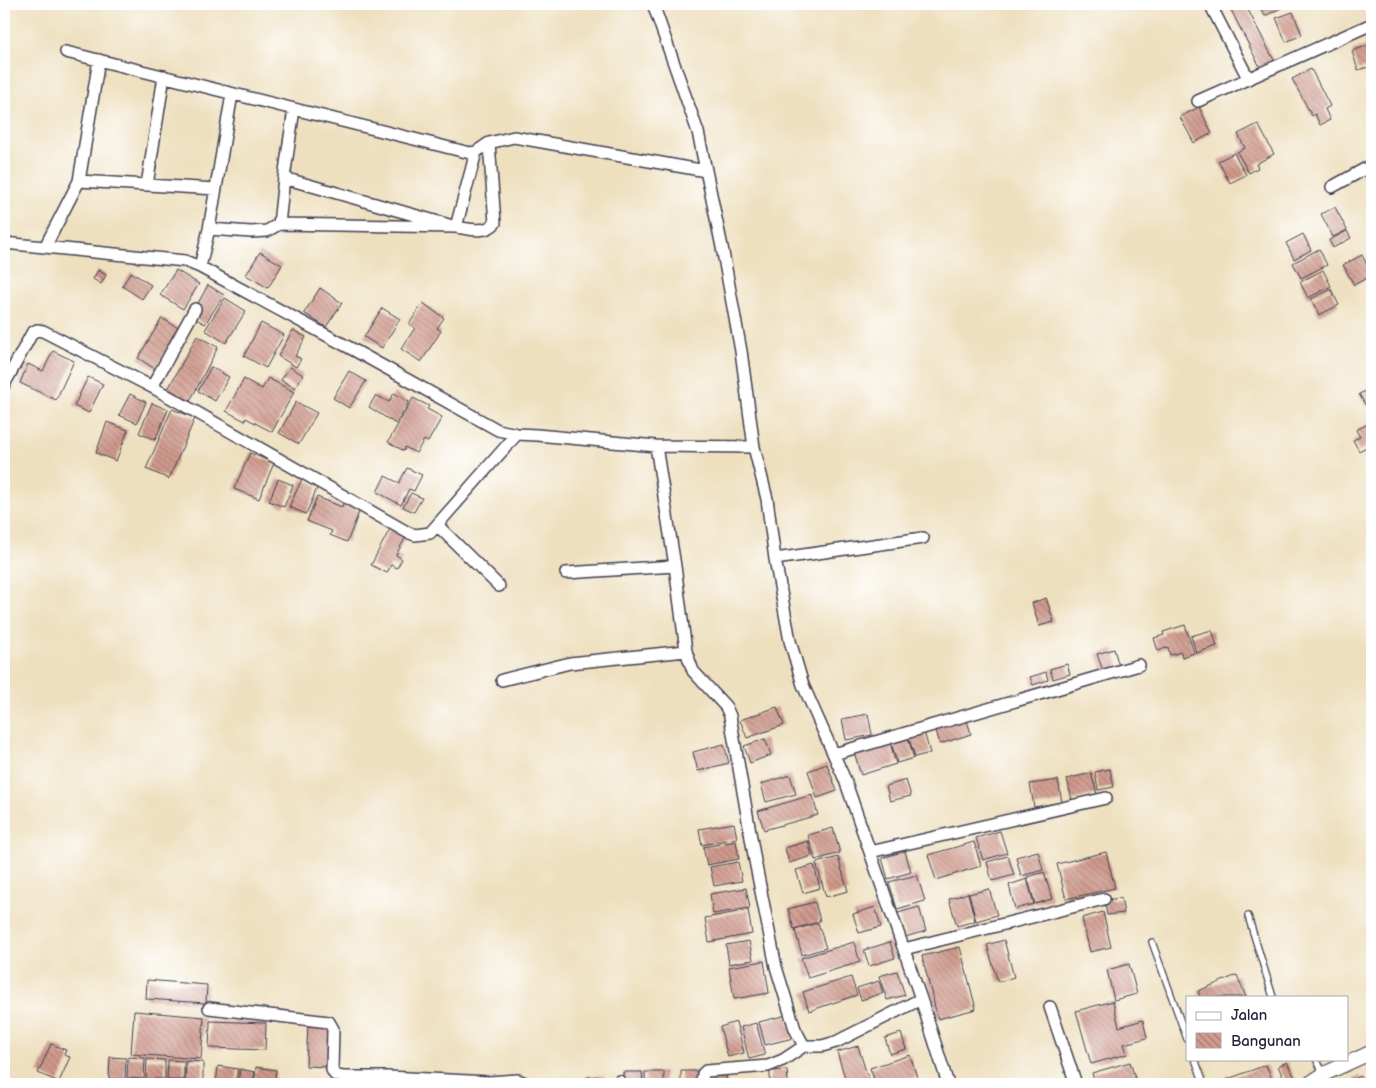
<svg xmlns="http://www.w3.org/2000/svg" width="1376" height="1088" font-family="'Balsamiq Sans',sans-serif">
<defs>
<pattern id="building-back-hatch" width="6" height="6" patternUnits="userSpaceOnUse" patternTransform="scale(1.25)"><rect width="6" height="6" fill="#d09a8c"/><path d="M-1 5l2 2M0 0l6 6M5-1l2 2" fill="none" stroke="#a87d74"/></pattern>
</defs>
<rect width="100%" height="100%" fill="#fff"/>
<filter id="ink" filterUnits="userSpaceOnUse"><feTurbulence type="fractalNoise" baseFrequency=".02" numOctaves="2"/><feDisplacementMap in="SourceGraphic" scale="10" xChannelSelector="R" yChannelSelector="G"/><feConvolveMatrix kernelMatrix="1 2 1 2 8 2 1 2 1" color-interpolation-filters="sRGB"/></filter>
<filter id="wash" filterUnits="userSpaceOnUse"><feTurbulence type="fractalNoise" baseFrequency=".0096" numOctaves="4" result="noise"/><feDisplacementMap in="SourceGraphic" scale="20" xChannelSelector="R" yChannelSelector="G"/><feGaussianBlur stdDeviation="1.12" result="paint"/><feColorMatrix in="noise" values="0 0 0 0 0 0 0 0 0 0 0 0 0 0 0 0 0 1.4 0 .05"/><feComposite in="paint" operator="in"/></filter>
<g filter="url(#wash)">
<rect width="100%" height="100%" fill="#eee0bf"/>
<g id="blocks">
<!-- building -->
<path fill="url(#building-back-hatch)" d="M1228 4H1245L1276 64 1262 71Z
M1258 4H1284L1285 6 1265 16Z
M1293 12 1302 35 1286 42 1276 18Z
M1372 44V66L1358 70 1352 51Z
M1311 69 1330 106 1325 109 1330 120 1320 125 1315 114 1312 116 1292 79Z
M1199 107 1212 133 1194 143 1180 117Z
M1258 124 1274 154 1256 164 1258 168 1249 173 1237 152 1245 148 1238 134Z
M1234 153 1246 175 1230 183 1218 161Z
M1335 207 1347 230 1333 237 1321 214Z
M1347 231 1351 238 1333 248 1329 240Z
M1303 234 1311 250 1294 259 1286 243Z
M1319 249 1327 265 1301 278 1293 263Z
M260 252 282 265 268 288 246 275Z
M1362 255 1372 275 1354 285 1343 265Z
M98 270 106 275 101 284 93 279Z
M176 270 199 284 183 309 160 295Z
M1323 270 1331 286 1308 298 1300 282Z
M131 272 151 285 142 299 122 286Z
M208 285 224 295 205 324 191 316Z
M320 288 342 303 326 327 304 313Z
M1331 289 1339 305 1319 315 1311 299Z
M225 298 246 311 226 343 205 330Z
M423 303 444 318 437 328 441 331 421 362 401 349 415 328 409 324Z
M382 308 400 319 382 348 364 337Z
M162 318 180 329 155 369 138 358Z
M261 323 284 335 266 368 244 356Z
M293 330 306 337 295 356 301 359 296 367 278 356Z
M197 336 218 347 190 401 168 389Z
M53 351 74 361 56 400 20 383 28 364 43 371Z
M211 367 229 377 215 401 198 391Z
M290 367 303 375 295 388 281 380Z
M349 371 366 381 349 408 333 398Z
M88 377 103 384 89 413 74 406Z
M268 378 294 392 272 432 246 418 245 421 226 411 244 379 262 389Z
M1372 388V403L1366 406 1359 394Z
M394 393 409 402 396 424 369 407 376 395 389 402Z
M130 394 146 402 137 423 119 415Z
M413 398 429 406 427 409 442 417 428 442 424 440 416 453 405 447 404 451 388 442Z
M296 402 317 413 299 444 279 433Z
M152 403 168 410 155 440 139 433Z
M172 409 195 418 169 479 146 469Z
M107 422 128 430 116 461 96 453Z
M1368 424 1372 431V444L1359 451 1353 440 1360 437 1356 430Z
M250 453 274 463 259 499 234 489Z
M407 468 422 475 414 491 409 489 401 505 377 492 385 476 399 483Z
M278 479 293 485 284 507 269 501Z
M302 479 318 486 306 514 289 507Z
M411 493 422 498 414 512 403 507Z
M317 497 342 507 343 503 360 510 347 542 330 535 332 531 307 521Z
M392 525 408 533 396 555 402 559 397 568 391 565 387 573 371 565Z
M1046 598 1054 622 1039 626 1032 603Z
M1185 625 1194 653 1182 657 1181 652 1170 655 1168 647 1158 651 1154 638 1164 635 1163 632Z
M1212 630 1217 646 1196 653 1191 636Z
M1114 649 1119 666 1103 671 1097 654Z
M1067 664 1070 674 1053 679 1050 669Z
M1046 672 1048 680 1033 685 1030 677Z
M777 707 784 725 747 738 740 720Z
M868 714 872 735 846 740 842 719Z
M966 717 971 734 940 744 935 727Z
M924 732 930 753 915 757 908 736Z
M908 737 914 758 897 763 891 742Z
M765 739 771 755 750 763 744 746Z
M890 742 896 764 861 775 854 752Z
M724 744 729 763 698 771 693 752Z
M827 764 837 791 817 798 808 771Z
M1110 769 1114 787 1098 790 1095 772Z
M1091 773 1097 794 1072 800 1067 779Z
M790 775 796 794 766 802 761 784Z
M906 780 911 796 890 801 886 786Z
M1058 780 1062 802 1034 807 1030 784Z
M812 795 818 815 764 830 758 811Z
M734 823 737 838 702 845 699 829Z
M833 828 840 853 815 860 808 835Z
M1000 831 1007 853 983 860 976 838Z
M736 841 739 859 707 865 703 847Z
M808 841 812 856 789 863 785 848Z
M974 842 981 866 936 880 928 855Z
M905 851 911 872 888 879 882 858Z
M1038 851 1043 870 1021 876 1016 857Z
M1106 852 1115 888 1066 899 1057 864Z
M1008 856 1014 875 992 881 987 862Z
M838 857 848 891 826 897 816 863Z
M738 862 742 881 714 886 710 867Z
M814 865 820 888 803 893 796 870Z
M1044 872 1052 899 1035 904 1027 877Z
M917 875 925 901 897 909 889 882Z
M1027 879 1034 904 1015 909 1009 885Z
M746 888 750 908 713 914 710 894Z
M989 889 997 915 976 921 969 894Z
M968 893 975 921 957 926 949 899Z
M1121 898 1124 913 1107 915 1105 900Z
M815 902 820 921 794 929 788 909Z
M875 907 881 927 859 933 853 914Z
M919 907 926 931 905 937 898 913Z
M748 910 752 934 709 942 705 918Z
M1103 912 1111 947 1090 952 1082 918Z
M818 923 826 948 802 955 795 930Z
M1004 940 1014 977 998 982 987 945Z
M749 941 753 960 729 964 726 945Z
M854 942 860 962 808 978 801 958Z
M890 942 895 958 869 966 864 950Z
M960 947 976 1009 938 1019 922 956Z
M764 961 769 993 734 999 729 967Z
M1129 964 1137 994 1114 1000 1107 970Z
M897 971 905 995 887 1000 879 976Z
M1237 975 1246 997H1200L1198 991Z
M851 977 857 995 809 1011 803 992Z
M147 980 207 985 206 1003 146 999Z
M879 981 883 993 861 1000 857 988Z
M1113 1001 1119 1027 1143 1020 1147 1038 1124 1044 1127 1054 1091 1064 1076 1011Z
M134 1011 204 1017 201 1059 131 1054Z
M787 1015 793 1038 765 1045 759 1022Z
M210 1021 266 1023 265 1050 209 1048Z
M736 1022 744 1053 728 1057 720 1027Z
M756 1023 765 1055 749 1059 741 1027Z
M308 1024 331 1026 329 1067 306 1066Z
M901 1033 906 1049 890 1054 885 1038Z
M51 1044 66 1050 64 1055 70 1057 59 1082 38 1073Z
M858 1046 868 1078 847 1084 837 1052Z
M910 1055 917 1077 895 1084H876L870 1068Z
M110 1057 126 1058 125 1079 109 1078Z
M128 1057 145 1058 144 1079 127 1078Z
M147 1059 165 1060V1079H146Z
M168 1060 184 1061V1080H167Z
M186 1061 203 1062V1082L185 1081Z
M1130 1062 1137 1084H1095L1092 1073Z
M1287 1062 1297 1082 1292 1084H1286L1278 1066Z
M1266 1065 1274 1084H1215L1228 1079Z
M218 1066 238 1069 236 1084H216Z
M256 1067 276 1070 274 1084H254Z
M240 1069 255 1072 253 1084H238Z
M787 1070 788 1084H770V1071Z
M681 1071H699L700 1084H681Z
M623 1072H642L643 1084H624Z
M645 1072H664V1084H645Z
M726 1075 727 1084H708V1076Z
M604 1076V1084H587V1077Z
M1360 1076 1365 1084H1347Z
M581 1080V1084H564V1081Z
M843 1080V1084H815L814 1082Z"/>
</g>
</g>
<g filter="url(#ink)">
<use href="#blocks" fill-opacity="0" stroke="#413e4f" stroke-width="1"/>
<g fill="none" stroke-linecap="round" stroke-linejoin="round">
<defs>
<path id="service" d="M1248 916 1273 997
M1152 942 1187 1039
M1195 1059 1204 1084
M1316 1059 1324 1074"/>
<path id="minor" d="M653 4 698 132 722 247 741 351 754 447 767 499 775 559 790 641 803 685 845 780 870 852 921 999 948 1084
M1210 4 1248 78
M66 52 470 153 476 152 489 143 514 137 706 171
M1198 101 1372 24
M284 178 456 227 476 152
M79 181 216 189
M147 185 164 76
M1332 187 1372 165
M279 224 284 178 294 109
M209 229 251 232 267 231 279 224 456 227C470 229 485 234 495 223L489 143
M4 243 185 261 200 267 352 349 498 430 517 434 537 435 656 446 754 447
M45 247 79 181 99 60
M200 267 209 229 232 94
M4 385 32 333 37 330 43 331 152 387 407 532 415 535 430 533 517 434
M152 387 195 309
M656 446 675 566 686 651 693 671 726 707 730 716 755 861 776 967 795 1029 804 1046H822L836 1042 921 999
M437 525 499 586
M775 559 923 538
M566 573 675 566
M502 680 570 663 686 651
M834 754 1139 665
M870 852 1106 798
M904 949 1104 899
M1050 1007 1076 1084
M209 1008 329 1022 333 1029 332 1070 335 1075 343 1077H388L489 1082 518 1080 527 1084
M619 1081V1084
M701 1084 703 1074 706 1071 768 1066 783 1060 804 1046"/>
<path id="tertiary" d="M1309 1084 1324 1074 1372 1052"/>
</defs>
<!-- service casing -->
<use href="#service" stroke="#413e4f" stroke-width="8"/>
<!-- minor casing -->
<use href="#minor" stroke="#413e4f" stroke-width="14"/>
<!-- tertiary casing -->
<use href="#tertiary" stroke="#413e4f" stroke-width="16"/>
<!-- service -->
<use href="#service" stroke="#fff" stroke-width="5.5"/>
<!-- minor -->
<use href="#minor" stroke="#fff" stroke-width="11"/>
<!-- tertiary -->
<use href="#tertiary" stroke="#fff" stroke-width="14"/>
</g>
</g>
<!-- margin -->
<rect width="1376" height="1088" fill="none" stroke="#fff" stroke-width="20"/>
<!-- legend -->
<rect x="1186" y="996" width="162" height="65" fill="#ffffff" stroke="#a7a7b1"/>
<rect x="1196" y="1012" width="25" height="8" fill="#ffffff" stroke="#a7a7b1"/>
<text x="1231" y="1020" font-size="15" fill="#22223b">Jalan</text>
<rect x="1196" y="1033" width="25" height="15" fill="url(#building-back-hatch)" stroke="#a7a7b1"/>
<text x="1231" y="1046" font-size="15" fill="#22223b">Bangunan</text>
</svg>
